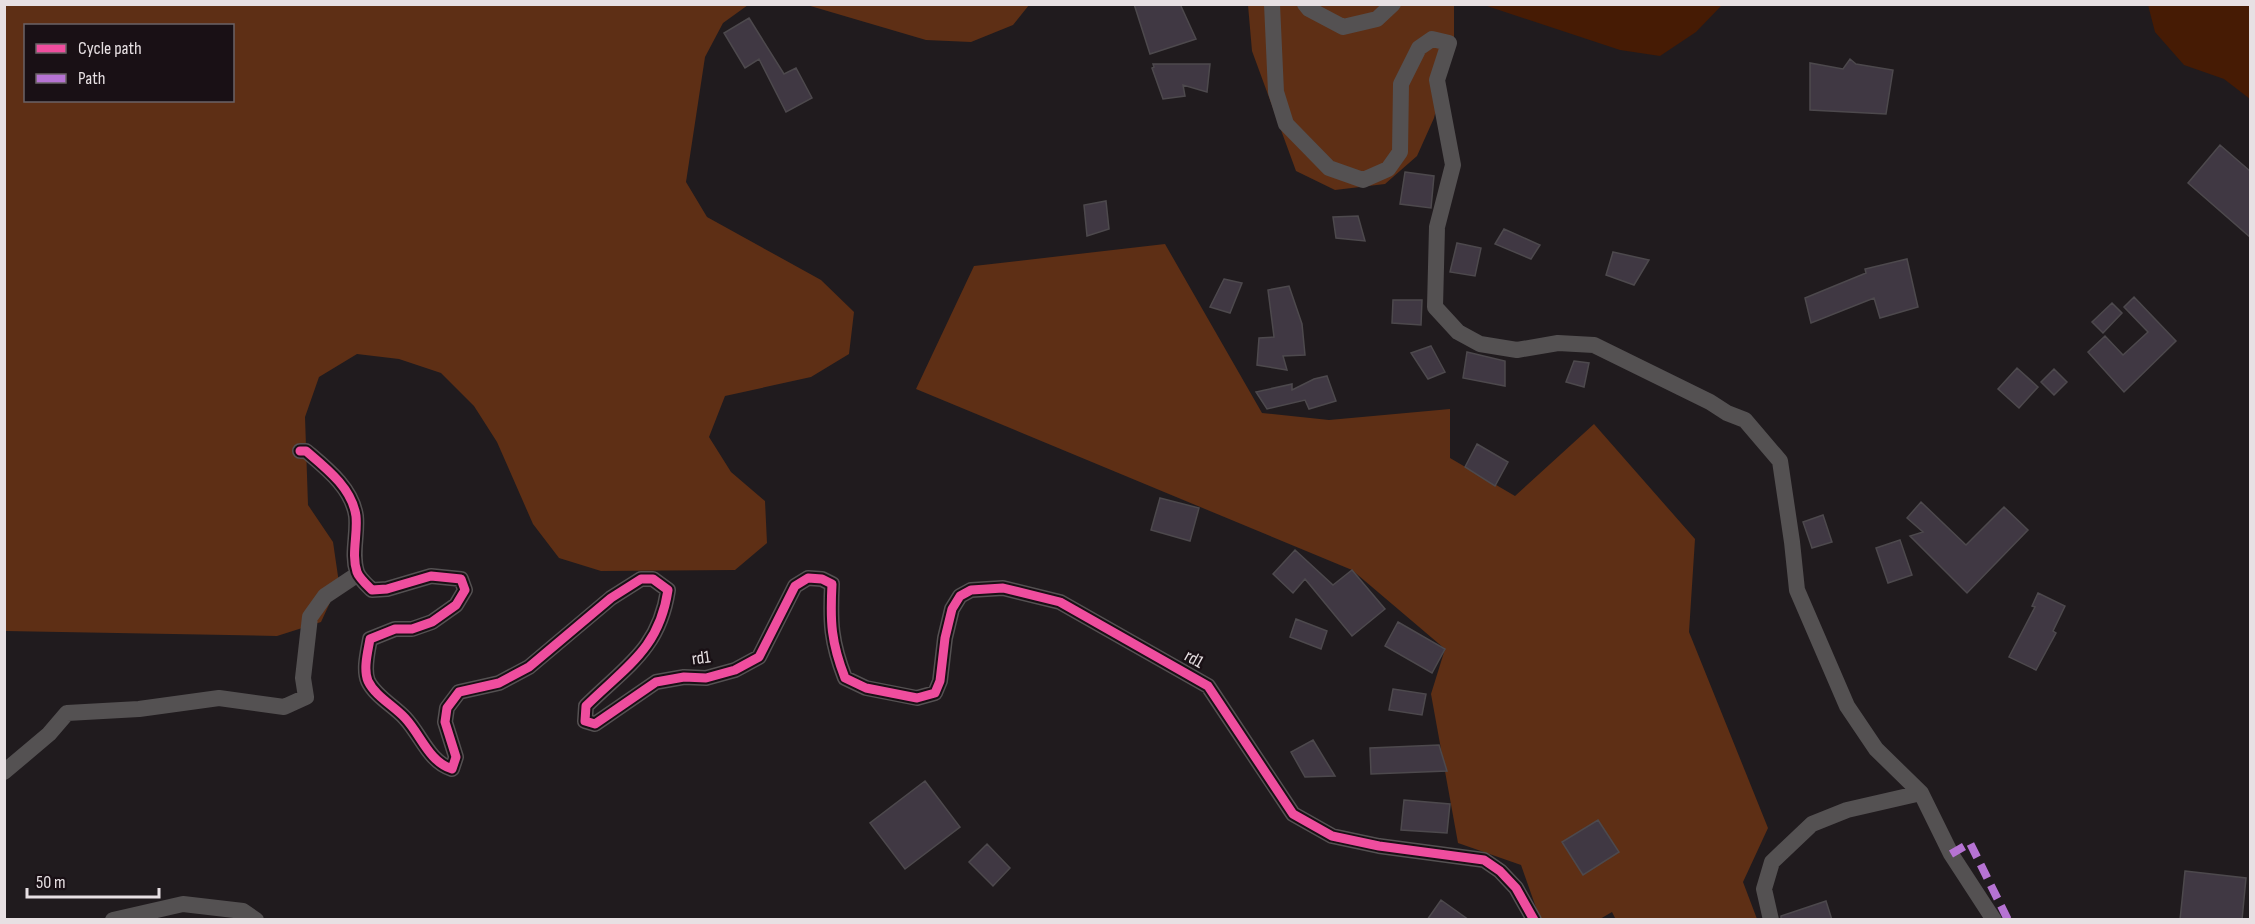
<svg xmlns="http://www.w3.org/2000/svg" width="2255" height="924" font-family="'Sofia Sans Condensed',sans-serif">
<rect width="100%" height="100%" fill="#201b1e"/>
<!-- green -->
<path fill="#461b04" d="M1484 5H1722L1696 32 1660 56 1620 50Z
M2148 5H2250V99L2224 79 2184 65 2155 32Z"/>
<!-- forest -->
<path fill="#5e2f15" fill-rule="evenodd" d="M5 5H748L723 23 705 57 686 182 707 217 821 280 854 312 849 354 811 377 725 396 709 437 731 472 765 501 767 543 735 570 601 571 559 558 533 524 497 442 474 406 441 373 399 359 357 354 319 377 305 417 308 505 333 542 339 583 321 622 277 636 5 631ZM26 26H232V100H26Z
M807 5H1029L1013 25 971 42 926 40Z
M1248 5H1454V39L1434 118 1417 156 1385 184 1335 190 1296 171 1252 51Z
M1165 244 1262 413 1329 420 1450 409V458L1515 496 1594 424 1695 539 1689 632 1768 828 1743 882 1757 919 1616 920 1612 912 1600 919H1540L1521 865 1458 843 1431 694 1445 649 1352 570 916 389 974 266Z"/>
<!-- building -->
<path fill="#403843" stroke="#4d494d" stroke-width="1.5" d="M1134 4H1180L1196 39 1150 54Z
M749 18 784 74 796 68 812 98 786 112 759 59 745 68 724 33Z
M1850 59 1856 64 1893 70 1886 114 1810 110V63L1843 69Z
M1153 64H1210L1207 92 1183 85 1185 96 1163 99 1152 68 1154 67Z
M2220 145 2250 171V237L2188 183Z
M1405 172 1434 176 1431 208 1400 204Z
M1106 201 1109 229 1087 236 1084 205Z
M1358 216 1365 241 1336 238 1333 217Z
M1504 229 1540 245 1531 259 1495 244Z
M1457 243 1481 248 1475 276 1450 272Z
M1613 252 1649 260 1634 285 1606 275Z
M1907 259 1918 307 1880 318 1874 298 1811 323 1805 298 1866 273 1865 269Z
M1224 279 1242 283 1230 313 1210 307Z
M1289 286 1302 324 1305 355 1283 356 1287 370 1257 365 1259 338 1274 337 1268 290Z
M2134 297 2176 341 2124 392 2088 352 2105 336 2123 355 2148 332 2124 307Z
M1393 300H1422L1421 325 1392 323Z
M2112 303 2122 313 2103 333 2092 322Z
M1431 346 1445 372 1428 379 1411 353Z
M1467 352 1505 361V386L1463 378Z
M1574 361 1589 363 1584 387 1566 382Z
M2017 368 2038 387 2019 408 1998 389Z
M2054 369 2067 382 2054 395 2041 382Z
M1327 376 1336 401 1309 409 1305 400 1267 409 1256 392 1292 384V390L1314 379Z
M1477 444 1508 462 1495 486 1465 467Z
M1160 498 1199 508 1190 541 1151 530Z
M1921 502 1966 545 2004 507 2028 530 1967 593 1910 536 1923 532 1907 518Z
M1823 515 1832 542 1812 548 1803 522Z
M1900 540 1912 575 1888 583 1876 548Z
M1295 550 1333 585 1352 570 1385 609 1352 636 1305 579 1293 593 1273 574Z
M2038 593 2065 606 2053 631 2056 633 2036 670 2009 657 2035 607 2032 606Z
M1296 619 1327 631 1321 649 1290 637Z
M1398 622 1445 649 1432 673 1385 646Z
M1393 689 1426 694 1422 715 1389 710Z
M1313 740 1335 776 1305 777 1291 752Z
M1439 745 1447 771 1371 774 1370 748Z
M925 781 960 827 905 869 870 823Z
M1404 800 1450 804 1447 833 1401 830Z
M1598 820 1619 852 1583 875 1562 842Z
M987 844 1010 868 993 886 969 862Z
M2185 871 2246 878 2242 920H2180Z
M1441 900 1469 920H1427Z
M1826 901 1832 920H1781V916Z"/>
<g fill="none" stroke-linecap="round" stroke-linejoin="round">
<!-- street -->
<path stroke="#545152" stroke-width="16" d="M1272 4 1276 92 1286 124 1329 168 1363 180 1388 169 1400 152 1401 84 1419 48 1432 39 1449 43 1437 80 1453 165 1437 227 1435 307 1458 332 1480 344 1517 350 1558 343 1594 345 1710 402 1727 413 1745 420 1780 461 1792 542 1797 590 1847 706 1876 749 1921 793 1951 854 1994 920
M1305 4 1309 9 1343 27 1377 19 1393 4
M300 451H306C326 468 352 488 356 516 358 535 351 554 357 572 359 578 367 585 372 590L387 589 431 576 461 579 465 590 456 605 432 622 412 629H395L370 639C368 651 363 669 368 681 375 696 394 706 405 718 421 735 429 762 452 769L456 757 445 722 447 708 459 692 499 683 529 667 611 598 641 579H653L668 590C659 650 625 667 586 706L585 721 595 724 656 682 684 677 706 678 735 670 759 657 795 586 808 578 822 579 832 584C830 622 831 642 845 678L866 688 917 698 935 693 940 681 945 638 952 609 960 596 971 590 1003 588 1060 602 1208 686 1293 814 1332 836 1379 846 1484 860 1500 871 1516 888 1534 920
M4 772 49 734 67 713 139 709 219 698 284 707 306 697 303 678 310 617 325 596 358 574
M113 920 183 904 243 911 256 920
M1771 920 1764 889 1772 862 1812 824 1847 810 1921 793"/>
<!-- quiet -->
<path stroke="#b673d3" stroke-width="8" stroke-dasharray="15 8" stroke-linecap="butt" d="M1951 854 1970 843 2008 920"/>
<defs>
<path id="cycleway" d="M300 451H306C326 468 352 488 356 516 358 535 351 554 357 572 359 578 367 585 372 590L387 589 431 576 461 579 465 590 456 605 432 622 412 629H395L370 639C368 651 363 669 368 681 375 696 394 706 405 718 421 735 429 762 452 769L456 757 445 722 447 708 459 692 499 683 529 667 611 598 641 579H653L668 590C659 650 625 667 586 706L585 721 595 724 656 682 684 677 706 678 735 670 759 657 795 586 808 578 822 579 832 584C830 622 831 642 845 678L866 688 917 698 935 693 940 681 945 638 952 609 960 596 971 590 1003 588 1060 602 1208 686 1293 814 1332 836 1379 846 1484 860 1500 871 1516 888 1534 920"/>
</defs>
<!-- cycleway casing -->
<use href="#cycleway" stroke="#191015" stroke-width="13"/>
<!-- cycleway -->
<use href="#cycleway" stroke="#ef4d9e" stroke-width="9"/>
</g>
<g text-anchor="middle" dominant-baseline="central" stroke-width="5" stroke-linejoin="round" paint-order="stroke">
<!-- street labels -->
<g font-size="18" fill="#e7e0e3" stroke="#191015">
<text transform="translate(701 658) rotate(-7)">rd1</text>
<text transform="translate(1194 659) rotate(29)">rd1</text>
</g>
</g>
<!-- border -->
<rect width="2255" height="924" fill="none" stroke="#e7e0e3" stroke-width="12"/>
<!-- legend -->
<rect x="24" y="24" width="210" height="78" fill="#191015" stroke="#6b6367" stroke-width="1.5"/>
<rect x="36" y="44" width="30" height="9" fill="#ef4d9e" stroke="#6b6367" stroke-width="1.5"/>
<text x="78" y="54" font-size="18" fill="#e7e0e3">Cycle path</text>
<rect x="36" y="74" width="30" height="9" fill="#b673d3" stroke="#6b6367" stroke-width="1.5"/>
<text x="78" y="84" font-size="18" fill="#e7e0e3">Path</text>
<!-- scale -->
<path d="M27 888v9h132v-9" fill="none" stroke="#e7e0e3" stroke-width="3"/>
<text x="36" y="888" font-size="18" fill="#e7e0e3" stroke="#191015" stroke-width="4.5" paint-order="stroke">50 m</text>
</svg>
